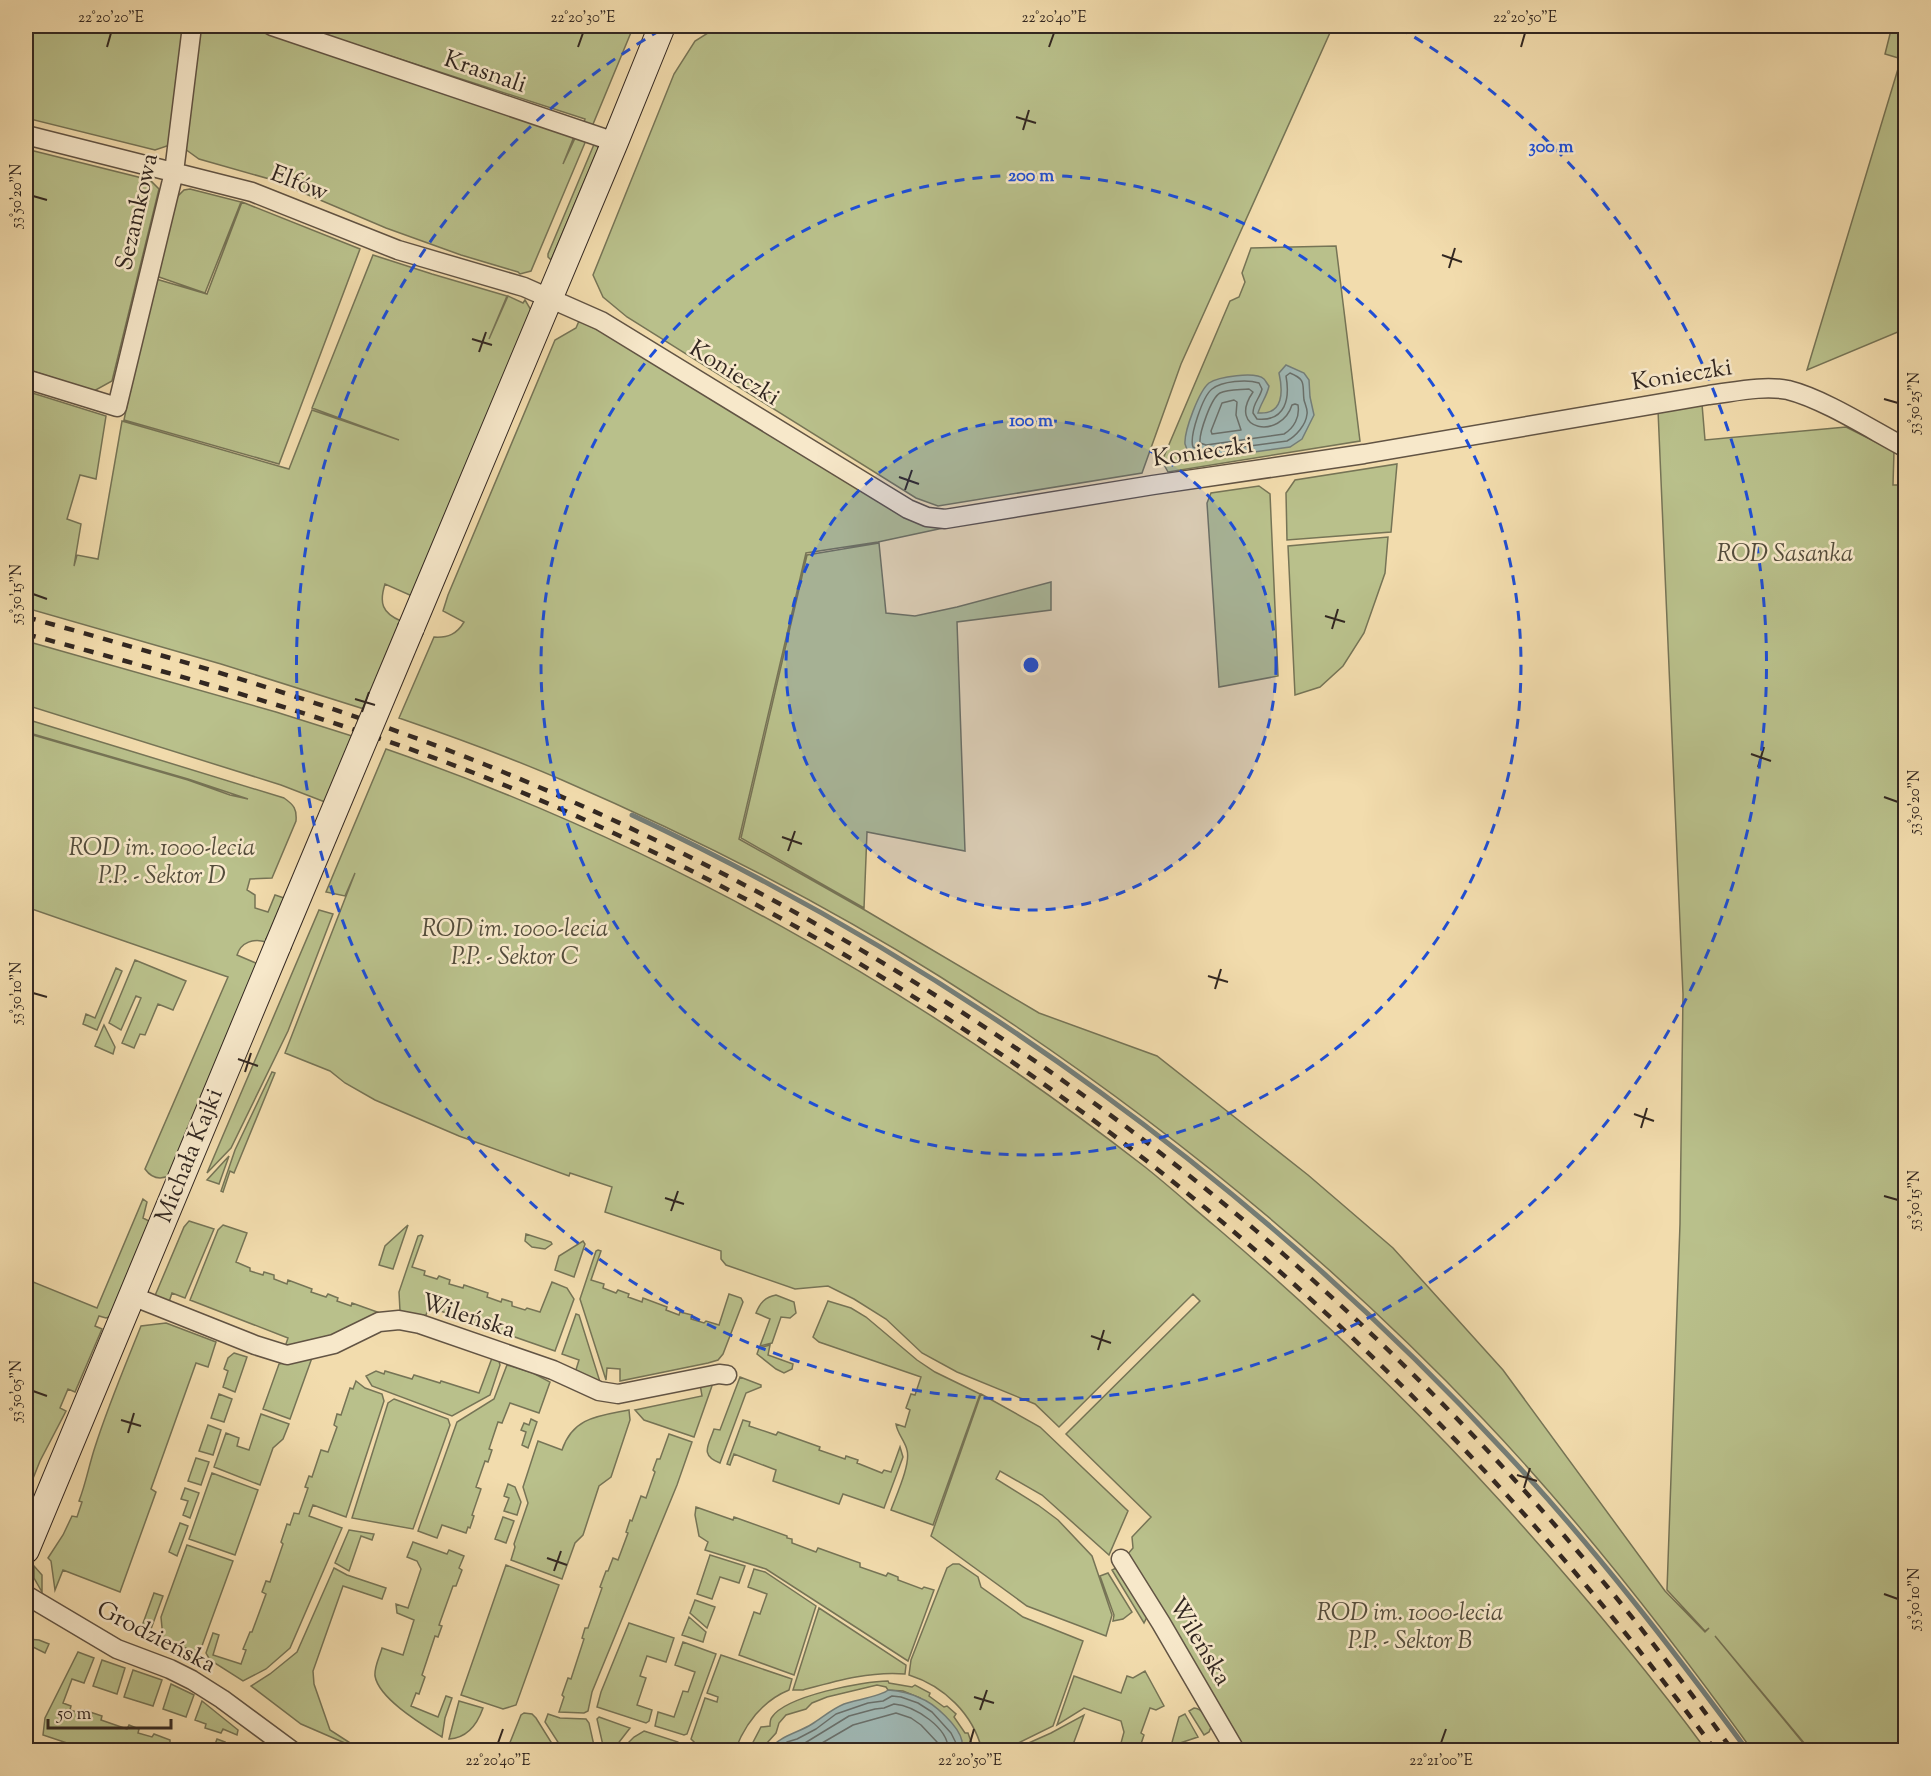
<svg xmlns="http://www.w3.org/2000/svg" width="1931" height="1776" font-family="'Sorts Mill Goudy',serif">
<rect width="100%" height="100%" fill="#f2dcad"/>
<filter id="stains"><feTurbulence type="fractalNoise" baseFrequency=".00333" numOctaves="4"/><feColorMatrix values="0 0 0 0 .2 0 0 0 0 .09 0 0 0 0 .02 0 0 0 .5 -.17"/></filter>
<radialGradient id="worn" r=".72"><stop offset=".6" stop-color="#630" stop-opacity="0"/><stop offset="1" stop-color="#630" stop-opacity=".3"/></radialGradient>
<!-- green -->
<path fill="#b9c08b" stroke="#767456" stroke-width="1.5" d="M26 26H185L170 145 155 150 26 118Z
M200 26H245L575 134 563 164 577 134 587 138 531 271 520 274 518 272 461 255 386 228 273 180 199 159 185 149Z
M298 26H630L632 30 591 129 583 126 585 119Z
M719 26H1333L1181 364 1142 473 938 506 916 498 627 317 603 297 593 275 674 74 695 41Z
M1892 26H1905V60L1885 54Z
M1901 59 1906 61 1905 329 1807 370Z
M595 142 597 143 598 149 551 260 548 257V254Z
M26 149 150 180 159 189 112 381 94 391 26 369Z
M190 189 241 202 205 293 156 276 176 198 184 190Z
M242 202 360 249 279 464 124 420 136 361 156 279 207 294Z
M1336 246 1360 441 1168 472 1162 461 1230 301 1239 297 1245 282 1242 273 1251 248Z
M373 255 432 274 507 296 489 339 508 296 523 303 525 300 531 310 529 318 412 596 385 584C379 603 382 613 401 621L364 709 221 664 26 608V590L30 591 26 589V391L106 416 96 479 80 475 67 519 81 524 74 566 77 555 98 559 122 421 289 469 312 410 399 440 312 408Z
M579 321 605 333 916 522 948 527 878 542 806 553 739 839 863 909 1039 1013 1157 1056 1308 1175 1393 1248 1503 1370 1665 1591 1705 1632 1709 1628 1705 1631 1667 1590 1680 1224 1683 994 1658 410 1702 404 1705 440 1846 427 1894 451 1893 485H1906L1905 1750H1810L1715 1636 1809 1750H1752C1669 1635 1582 1523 1484 1420 1322 1250 1138 1102 939 976 820 901 691 836 562 780 509 757 454 737 399 718L434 637C448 638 457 634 464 622L443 611 448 595 555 340 576 328Z
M1397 464 1391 532 1287 540 1286 493 1295 480Z
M1259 486 1270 494 1278 676 1219 687 1207 503 1211 493Z
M1388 537 1385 573 1364 633 1343 666 1320 687 1295 695 1288 546Z
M879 543 886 613 915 616 957 607 1051 582V610L957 622 965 851 867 832 864 908 741 838 807 555Z
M26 641 276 712 352 736 325 802 281 785 26 705Z
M26 719 284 798C294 805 297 809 296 821L272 878 250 879 247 890 255 895V908L268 912 275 895 284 898 266 942C254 938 241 942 237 955L258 964 171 1175C161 1180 152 1179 145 1169L228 977 26 907V733L188 780 230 795 248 799 188 779 26 732Z
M386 749C660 844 916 989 1145 1167 1169 1186 1192 1207 1216 1227 1317 1313 1412 1404 1502 1503 1573 1582 1643 1664 1706 1750H1243L1127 1555 1133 1548 1132 1537 1151 1517 1066 1434 1200 1301 1193 1294 1059 1427 1035 1404 957 1372 922 1353 886 1319 854 1299 828 1286 795 1289 726 1265 721 1259V1251L605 1212 612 1187 570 1173 569 1176 459 1136 375 1100 345 1083 330 1071 285 1053 355 873 345 896 326 892Z
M319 910 333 914 288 1031 231 1148 207 1173Z
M135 960 186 981 173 1010 158 1004 145 1035 140 1034 134 1048 122 1043 141 998 136 996 121 1030 109 1023Z
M116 968 122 971 97 1030 83 1024 86 1014 95 1018Z
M104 1025 115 1047 113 1054 95 1046Z
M272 1072 275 1073 234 1173 230 1171 223 1192 221 1191 235 1150Z
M229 1156 219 1184 207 1180Z
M143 1199 147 1202 143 1218 151 1222 112 1316 106 1318 99 1316 95 1326 102 1329 75 1392 68 1389 60 1408 66 1411 40 1461 26 1496V1279L97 1308Z
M189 1221 214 1229 185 1298 172 1293 169 1302 154 1298 184 1227Z
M223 1225 247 1233 236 1262 250 1268V1271L263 1275 264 1272 274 1275V1279L287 1284 288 1280 312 1289 311 1292 326 1297 328 1294 338 1298 337 1301 351 1306 352 1303 380 1313 379 1316 330 1337 285 1347 288 1338 190 1300 218 1230Z
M408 1225 393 1269 379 1265 385 1246Z
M526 1234 551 1242 552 1244 545 1249 532 1247 525 1241Z
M421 1235 423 1236 412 1267 425 1271 424 1275 437 1279 439 1276 450 1280 449 1284 463 1288 464 1285 488 1293 487 1297 501 1302 502 1299 512 1302V1306L525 1310 527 1308 540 1312 552 1282 567 1288 574 1299 555 1351 429 1307 426 1315 422 1317 403 1314 400 1311 399 1292 418 1236Z
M583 1241 585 1244 574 1277 555 1270 559 1256Z
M598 1250 601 1251 591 1280 604 1284 603 1288 616 1293 618 1290 629 1294 628 1297 642 1302 643 1298 667 1307 666 1310 679 1315 680 1312 692 1315 691 1319 704 1323 706 1321 719 1325 729 1294 741 1298 743 1302 723 1354 718 1360 708 1363 620 1381V1369L607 1368 606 1380 580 1299 596 1251Z
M776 1295 794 1302 796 1313 790 1318 781 1317 772 1343 760 1346 770 1319 756 1313C760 1303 765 1297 776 1295Z
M828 1301 851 1308 866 1317 917 1360 935 1372 980 1394 933 1525 891 1510C896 1496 911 1464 907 1450 905 1441 897 1433 896 1424L905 1427 910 1410 906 1408 911 1394 915 1395 921 1377 819 1342 813 1337Z
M576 1314 579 1315 601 1385 575 1373 579 1360 562 1354Z
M166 1323 216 1342 208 1367 196 1363 151 1489 156 1492 120 1592 63 1570 55 1590 51 1561 48 1558 63 1535 72 1516 77 1517 82 1502 79 1501C86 1483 89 1465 95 1447 108 1406 125 1366 141 1326Z
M770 1345 768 1355 793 1364 792 1369 784 1373 776 1369 757 1354 759 1348Z
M234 1353 247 1357 235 1392 223 1387 228 1371 224 1369 228 1358Z
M313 1355 290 1419 263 1409 279 1364Z
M492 1358 499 1361 500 1365 490 1395 452 1416 372 1386 366 1376 376 1371 384 1374 385 1371 412 1379 414 1375 440 1383 441 1381 479 1393Z
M507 1365 533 1373 550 1382 539 1413 510 1403 502 1423 498 1422 489 1449 492 1450 488 1462 485 1461 476 1487 481 1489 472 1515 474 1516 470 1528 468 1527 466 1533 442 1525 437 1538 418 1531 457 1422 494 1399Z
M740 1377 761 1385V1387L746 1393 720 1463C699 1455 709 1445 714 1429L720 1430Z
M356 1381 365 1388 382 1394 384 1401 346 1517 313 1505 309 1516 342 1528 290 1648 266 1669 243 1681 210 1660 206 1653 213 1633 219 1635 213 1655 241 1664 246 1650 243 1649 250 1632H252L266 1594 262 1592 266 1581 270 1582 283 1544 281 1542 287 1524 290 1525 294 1513 299 1514 308 1488 305 1487 309 1476 312 1477 321 1450 328 1452 337 1427 334 1425 337 1414 341 1415 350 1388 353 1389Z
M713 1383 694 1437 644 1420 635 1410 702 1396 700 1384Z
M219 1394 232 1399 224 1422 211 1418Z
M981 1394 1040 1427 1128 1511 1109 1555 1042 1495 1000 1471 996 1479 1038 1505 1058 1520 1092 1556 1112 1615 1106 1636 1027 1606 931 1536Z
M394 1399 448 1419 450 1425 413 1529 352 1518 388 1403Z
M629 1410 630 1420 611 1477 599 1486 583 1535 575 1543 562 1579 511 1560 515 1547 514 1544 528 1503 523 1487 538 1441 562 1450C573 1417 599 1416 629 1410Z
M261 1414 289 1424 283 1439 273 1448 260 1485 214 1467 226 1433 239 1438 237 1446 249 1450Z
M531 1419 537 1422 528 1448 522 1445 526 1432 521 1430 524 1423 529 1425Z
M743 1420 750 1422 749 1426 776 1435 778 1432 820 1447 819 1450 845 1459 846 1456 858 1460 857 1463 882 1473 884 1470 891 1472 900 1447 903 1457 884 1508 843 1494 839 1504 773 1481 776 1470 734 1454 730 1465 727 1464Z
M208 1425 221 1430 213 1455 199 1451Z
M669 1434 692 1442 677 1485 592 1692 588 1711 584 1713 559 1712 564 1697 562 1695 568 1678 571 1679 584 1639 582 1638 585 1628H588L602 1588 600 1587 606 1571H608L613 1558 618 1560 628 1533 626 1532 630 1520 632 1521 641 1496 646 1498 655 1472 653 1470 657 1459H660Z
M196 1458 209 1462 201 1485 188 1481Z
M212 1473 258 1490 235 1555 189 1539Z
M508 1484 515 1487 521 1502 517 1515 504 1511 509 1498 504 1496Z
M185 1488 199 1493 190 1518 183 1515 188 1501 181 1499Z
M696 1507 733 1520 734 1517 787 1536V1538L792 1539V1543L816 1552 818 1548 860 1563V1567L886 1576 888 1573 898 1577V1580L922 1589 924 1587 934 1590 908 1661 766 1569 705 1550 708 1542 699 1536 695 1515Z
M503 1517 514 1521 506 1543 495 1539Z
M180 1523 188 1526 177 1556 169 1552Z
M349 1530 374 1534 372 1540 361 1536 349 1571 335 1563Z
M413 1542 447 1554 449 1550 464 1556 459 1568 462 1570 456 1586H453L439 1625 442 1626 438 1637 435 1636 422 1675 425 1677 419 1694 416 1693 411 1706 438 1717 446 1696 452 1698 445 1718 442 1737C423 1725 379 1699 375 1676 374 1667 380 1656 382 1648L403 1655 414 1620 397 1613 396 1604 408 1608 421 1569 417 1561 407 1557Z
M187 1545 233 1561 199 1654 163 1638 161 1617Z
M710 1555 745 1566 739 1583 720 1577 712 1599 697 1594Z
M953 1564H959L978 1577 981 1587 1023 1617 1083 1641 1053 1726 1004 1750H982C973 1714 944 1686 909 1675L911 1660 947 1568Z
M506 1565 559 1585 516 1705 503 1709 461 1695Z
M34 1566 42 1575V1592L34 1578Z
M334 1568 347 1575 386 1588 382 1599 343 1586 313 1671 314 1684 330 1730 361 1750 301 1724 251 1686 270 1674 297 1652Z
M1116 1568 1147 1617 1144 1623 1112 1570Z
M754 1569 765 1572 816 1606 794 1675 739 1655 754 1612 760 1614 767 1594 748 1587Z
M1108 1573 1132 1612 1123 1619 1113 1621 1114 1615 1100 1576Z
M154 1593 163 1596 151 1629 142 1626Z
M695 1600 715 1607 707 1628 690 1613Z
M819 1608 906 1665 905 1674C870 1671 836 1681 803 1690H793Z
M689 1617 706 1632 703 1642 682 1635Z
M629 1623 674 1638 666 1662 647 1656 640 1676 646 1678 637 1705 652 1710 649 1721 646 1723 597 1707 601 1692Z
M27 1639 39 1640 49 1644 45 1653 33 1647 26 1661V1641Z
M683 1642 716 1654 687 1734 684 1735 655 1726 658 1712 674 1717 683 1691 688 1692 695 1672 675 1665Z
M78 1652 94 1658 84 1683 72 1679 63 1703 71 1706 70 1710 83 1714 84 1710 102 1716 101 1720 127 1729 129 1725 139 1729 138 1733 152 1737 154 1734 170 1740V1743L184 1748 185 1745 198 1749 201 1743 214 1747 217 1739 225 1742 222 1749 224 1750H88L43 1735 45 1718Z
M721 1655 792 1679 789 1690C762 1701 745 1725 735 1750 720 1751 702 1752 691 1739L705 1698 717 1702 718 1697 707 1693Z
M102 1660 125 1668 117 1694 93 1686Z
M133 1670 162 1680 153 1706 124 1697Z
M1145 1671 1164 1706 1156 1710 1150 1708 1141 1733 1144 1735 1139 1750 1121 1743 1124 1732 1121 1721 1084 1708 1057 1725 1074 1676 1121 1693 1127 1676 1133 1678Z
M888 1681 889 1683 912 1687 915 1685 930 1693 929 1696 944 1707 947 1706 956 1714 954 1717 965 1733H968L974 1750H961L962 1743 920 1698 903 1691 888 1690 886 1687 877 1685 827 1697 812 1703 806 1709 786 1715 779 1723 776 1733 767 1743 763 1750H749L761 1727 770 1726C770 1723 770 1719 772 1717 786 1696 863 1681 888 1681Z
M171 1684 194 1695 186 1717 163 1709Z
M202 1701 238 1730 237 1735 223 1729 221 1733 205 1728 206 1724 195 1720Z
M459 1701 483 1708C477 1725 467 1738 449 1739Z
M1194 1708C1204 1709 1207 1719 1211 1727L1209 1732 1204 1735 1189 1711Z
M524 1713 532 1714 536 1718 556 1750H511L509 1745 521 1715Z
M548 1714 560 1718 586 1719 589 1723 595 1750H563L545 1722Z
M1185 1714 1198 1737 1171 1746 1179 1717Z
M1084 1715 1071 1750H1013L1051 1733Z
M599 1717 630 1728 613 1750H604L597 1719Z
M644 1731 678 1742 679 1745 677 1750H621L634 1737Z"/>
<!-- water -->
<path fill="#a0b9b6" stroke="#747f7a" stroke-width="1.5" d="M1286 365 1304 373 1309 380 1310 397 1314 415 1302 439 1290 447 1204 459 1188 453C1188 452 1185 444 1185 444 1184 431 1199 391 1209 383 1218 377 1255 371 1264 379 1266 381 1267 384 1269 386 1267 396 1261 403 1258 413 1284 415 1283 391 1279 373Z
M888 1690C900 1691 910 1693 920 1698 934 1703 959 1726 962 1741 962 1743 961 1749 961 1750H769C779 1736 798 1733 812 1724 823 1717 832 1709 844 1704 855 1700 882 1696 888 1690Z"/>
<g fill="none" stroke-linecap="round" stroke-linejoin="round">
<!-- shore -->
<path stroke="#69706c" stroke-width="1.5" d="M1290 373C1307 380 1302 384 1304 400 1305 404 1308 410 1307 414 1306 425 1296 436 1287 441L1205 452 1193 447C1189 436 1203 396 1212 389 1222 381 1247 379 1259 383L1262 389C1260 398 1253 403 1253 413L1257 419C1286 422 1290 398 1286 376Z
M1249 389 1253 392C1226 431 1281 440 1292 405L1295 404 1298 405C1300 417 1294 428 1284 434L1206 445 1200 443C1199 433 1211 398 1220 393 1228 389 1240 390 1249 389Z
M1234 400 1237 402 1236 415 1241 430 1212 434 1211 431 1222 403Z
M776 1750 787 1742 797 1739 816 1729 836 1714 868 1703 883 1701 892 1696 901 1697 918 1703 932 1712 951 1733 956 1743 955 1750
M788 1750 800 1746 849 1716 875 1709 884 1708 894 1704C915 1706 949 1728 948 1750
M810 1750 853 1725 896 1713 911 1718 921 1725 937 1742 939 1750"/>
<!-- stream -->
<path stroke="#747f7a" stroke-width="5" d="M632 815C961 970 1258 1185 1505 1452 1593 1546 1671 1647 1747 1750"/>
<defs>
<path id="street" d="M272 26 615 142
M26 135 252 192 398 250 524 287 601 321 908 509 927 517 945 519 1153 485 1364 454 1709 395C1734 392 1763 385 1788 390 1824 399 1872 430 1906 448
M26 379 117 407 174 172 192 26
M132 1296 255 1345 287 1355 334 1344 379 1322 399 1320 420 1324 553 1370 599 1391 618 1394 719 1374 727 1375
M1121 1559 1161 1623 1235 1750
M26 1595 117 1649 170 1669 192 1680 222 1699 291 1750"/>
<path id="secondary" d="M411 628 615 142 662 26
M26 1550 278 945"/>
</defs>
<!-- street casing -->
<use href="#street" stroke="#625444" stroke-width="21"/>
<!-- secondary casing -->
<use href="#secondary" stroke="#322721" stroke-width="28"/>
<!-- street -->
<use href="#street" stroke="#f7e8ca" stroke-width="18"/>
<!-- secondary -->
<use href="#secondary" stroke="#f7e8ca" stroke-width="26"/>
<!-- rail -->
<path stroke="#322721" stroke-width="4.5" stroke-dasharray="10 10" stroke-linecap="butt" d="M26 617C181 660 336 705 486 765 986 967 1421 1310 1732 1750
M26 634C193 679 361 725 521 792 999 993 1410 1332 1715 1750"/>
<defs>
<path id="secondary-bridge" d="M278 945 411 628"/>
</defs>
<!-- secondary-bridge casing -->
<use href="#secondary-bridge" stroke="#322721" stroke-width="28" stroke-linecap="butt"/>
<!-- secondary-bridge -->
<use href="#secondary-bridge" stroke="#f7e8ca" stroke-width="26"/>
</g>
<!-- ticks -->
<path fill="none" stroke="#322721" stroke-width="2" d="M107 47 111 33M578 47 583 33M1049 47 1054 33M1521 47 1525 33M1016 117 1036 123M1023 130 1029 110M33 196 47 200M1442 255 1462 262M1449 268 1455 248M472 339 492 345M479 352 486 332M1884 399 1898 403M899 477 919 484M905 490 912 470M33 594 47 599M1325 616 1345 622M1332 629 1338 609M355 699 375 705M362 712 369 692M1751 754 1771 761M1758 767 1764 747M1884 797 1898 802M782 837 802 844M788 851 795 831M1208 976 1228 982M1215 989 1221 969M33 993 47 997M238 1059 258 1066M245 1072 251 1053M1634 1114 1654 1121M1641 1128 1647 1108M1884 1196 1898 1200M665 1198 684 1204M671 1211 678 1191M1091 1336 1111 1343M1098 1350 1104 1330M33 1391 47 1396M121 1420 141 1426M128 1433 134 1413M1517 1475 1537 1481M1524 1488 1530 1468M547 1558 567 1565M554 1571 561 1551M1884 1594 1898 1599M974 1697 994 1703M980 1710 987 1690M498 1743 503 1729M970 1743 974 1729M1441 1743 1446 1729"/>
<!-- distance rings -->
<circle cx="1031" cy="665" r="245" fill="#1d4ed8" fill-opacity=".12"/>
<g fill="none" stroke="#1d4ed8" stroke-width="3" stroke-dasharray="10 8">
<circle cx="1031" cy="665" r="245"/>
<circle cx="1031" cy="665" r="490"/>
<path d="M1399 28A735 735 0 1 1 664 28"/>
</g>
<g text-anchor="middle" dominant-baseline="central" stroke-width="5" stroke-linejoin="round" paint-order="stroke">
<!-- street labels -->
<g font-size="24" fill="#322721" stroke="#f7e8ca">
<text transform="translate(485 73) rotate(19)">Krasnali</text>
<text transform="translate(299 184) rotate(21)">Elfów</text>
<text transform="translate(138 212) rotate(-77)">Sezamkowa</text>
<text transform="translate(734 374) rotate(32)">Konieczki</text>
<text transform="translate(1682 376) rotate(-9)">Konieczki</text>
<text transform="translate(1203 453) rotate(-8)">Konieczki</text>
<text transform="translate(190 1156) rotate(-68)">Michała Kajki</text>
<text transform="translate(468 1317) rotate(18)">Wileńska</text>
<text transform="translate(156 1638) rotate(27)">Grodzieńska</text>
<text transform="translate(1199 1642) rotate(59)">Wileńska</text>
</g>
<!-- park labels -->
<g font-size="24" font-style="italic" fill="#544d3c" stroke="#f7e8ca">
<text x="1785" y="555">ROD Sasanka</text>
<text x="162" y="849">ROD im. 1000-lecia<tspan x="162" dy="28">P.P. - Sektor D</tspan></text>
<text x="515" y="930">ROD im. 1000-lecia<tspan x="515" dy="28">P.P. - Sektor C</tspan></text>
<text x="1410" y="1614">ROD im. 1000-lecia<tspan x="1410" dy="28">P.P. - Sektor B</tspan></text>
</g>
</g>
<circle cx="1031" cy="665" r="9" fill="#1d4ed8" stroke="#f7e8ca" stroke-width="3"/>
<g font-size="18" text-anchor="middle" font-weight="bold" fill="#1d4ed8" stroke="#f7e8ca" stroke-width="5" stroke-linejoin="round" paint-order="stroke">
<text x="1551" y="152">300 m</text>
<text x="1031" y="181">200 m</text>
<text x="1031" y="426">100 m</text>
</g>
<!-- margin -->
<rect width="1931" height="1776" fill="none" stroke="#f2dcad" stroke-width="66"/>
<!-- scale -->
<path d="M48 1719v9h123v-9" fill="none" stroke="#322721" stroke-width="3"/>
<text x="57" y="1719" font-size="18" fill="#322721" stroke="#f7e8ca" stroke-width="4.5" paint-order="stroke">50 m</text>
<rect x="33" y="33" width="1865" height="1710" fill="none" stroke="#322721" stroke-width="2"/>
<g font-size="15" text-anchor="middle" fill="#322721">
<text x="111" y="22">22°20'20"E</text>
<text x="583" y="22">22°20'30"E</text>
<text x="1054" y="22">22°20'40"E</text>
<text x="1525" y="22">22°20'50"E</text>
<text transform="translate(16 196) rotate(-90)" y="5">53°50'20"N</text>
<text transform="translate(1914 403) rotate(-90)" y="5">53°50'25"N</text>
<text transform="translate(16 594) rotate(-90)" y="5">53°50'15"N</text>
<text transform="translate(1914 802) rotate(-90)" y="5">53°50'20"N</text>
<text transform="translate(16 993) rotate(-90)" y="5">53°50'10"N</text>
<text transform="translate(1914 1200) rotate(-90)" y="5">53°50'15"N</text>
<text transform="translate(16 1391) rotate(-90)" y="5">53°50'05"N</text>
<text transform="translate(1914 1599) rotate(-90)" y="5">53°50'10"N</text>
<text x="498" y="1765">22°20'40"E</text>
<text x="970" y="1765">22°20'50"E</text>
<text x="1441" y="1765">22°21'00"E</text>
</g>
<rect width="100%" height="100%" filter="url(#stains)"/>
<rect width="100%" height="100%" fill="url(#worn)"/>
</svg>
